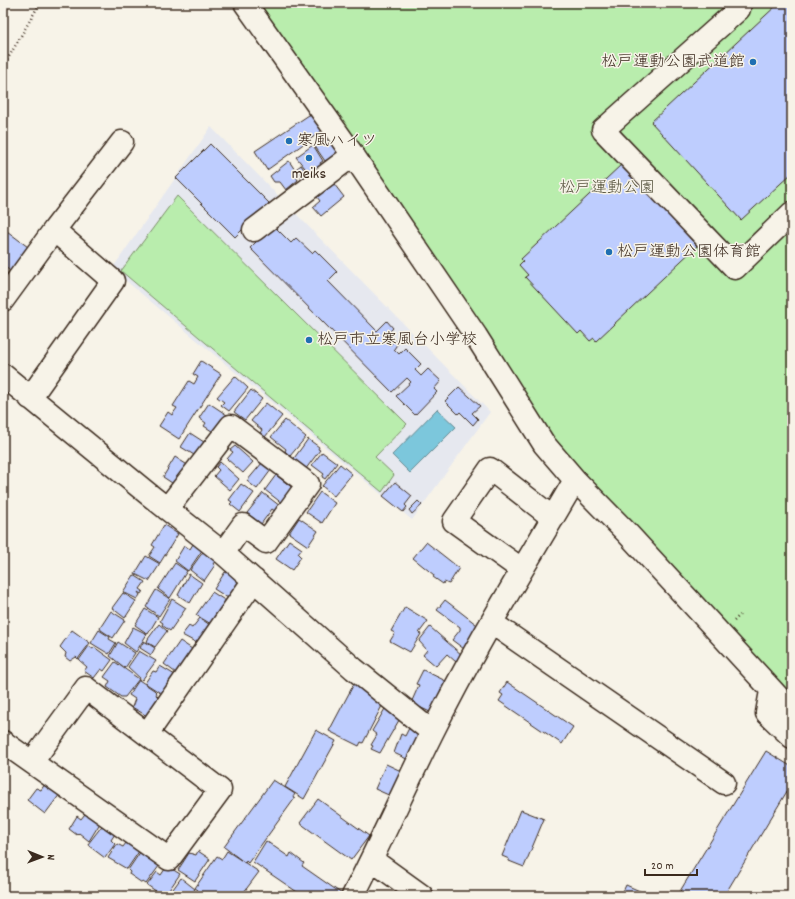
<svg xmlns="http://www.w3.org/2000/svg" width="795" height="899" font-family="Dekko,'Klee One',sans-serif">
<rect width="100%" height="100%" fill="#f7f3e8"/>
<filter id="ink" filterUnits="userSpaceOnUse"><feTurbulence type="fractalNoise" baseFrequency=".025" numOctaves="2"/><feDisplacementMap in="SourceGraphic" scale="8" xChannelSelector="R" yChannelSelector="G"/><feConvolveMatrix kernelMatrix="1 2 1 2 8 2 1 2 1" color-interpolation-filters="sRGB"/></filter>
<g filter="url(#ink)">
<!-- built -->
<path fill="#e6e8ef" d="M211 127 490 412 412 520 112 269Z"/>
<!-- green -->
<path fill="#b9edad" stroke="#7a8c66" d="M259 3H792V695L578 475Z
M177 196 407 424 375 457 394 475 382 492 121 271Z"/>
<!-- water -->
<path fill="#7cc7dc" stroke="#628890" d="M437 409 456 427 410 473 392 455Z"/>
<!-- building -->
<path fill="#becdfe" stroke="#3b2a1e" d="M779 3H792V173L741 220 651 122Z
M312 113 323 130 267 170 255 151Z
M327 137 338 153 325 161 314 145Z
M210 144 269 203 235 237 176 178Z
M313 145 323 161 320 163 321 165 309 173 296 157Z
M289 161 297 173 295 174 298 180 286 190 280 182H274L270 176Z
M622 164 689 227 684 232 697 246 596 341 594 338 590 341 581 331 578 334 525 277 528 275 519 265 523 261 521 259Z
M301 165 308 175 303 179 296 169Z
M331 180 344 197 321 216 313 207 320 201 317 197 324 190Z
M273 225 291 243 296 238 312 253 315 250 337 272 328 281 377 331 387 321 393 328 384 338 390 345 395 340 398 343 394 349 399 354 405 348 421 364 415 370 421 376 428 369 441 381 434 389 437 392 415 415 396 396 411 382 407 378 392 392 250 248Z
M3 228 28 247 10 271 3 265Z
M201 361 221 374 179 439 159 426 168 412 172 415 177 408 173 406 189 381 194 384 198 377 193 374Z
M235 376 248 388 229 411 221 405 224 402 217 397Z
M459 387 480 406 472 413 478 419 473 425 460 412 458 414 445 401Z
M251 390 262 399 245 420 234 412Z
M209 403 230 417 218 435 204 426 206 423 199 418Z
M266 403 282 416 265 437 260 433 262 430 251 421Z
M285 420 306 437 290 456 285 451 286 449 271 437Z
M190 433 207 444 199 458 181 447Z
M308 439 319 447 318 449 320 450 305 470 292 461Z
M235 446 253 462 243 473 227 459 233 452 230 450Z
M322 452 337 463 325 479 322 477 324 474 312 465Z
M175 457 189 466 178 487 163 477Z
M220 462 239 479 230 490 214 476 219 470 216 467Z
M262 463 271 470 257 489 247 481Z
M340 464 352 474 334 496 322 486Z
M276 475 294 489 283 504 265 490Z
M395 482 412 496 405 505 407 507 403 512 383 496Z
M241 484 254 493 240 512 230 504 232 502 229 500Z
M320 492 335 503 322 523 306 512Z
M263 493 280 506 276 512 272 509 261 524 247 513Z
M418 501 422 505 412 514 409 510Z
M299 518 318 531 308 546 289 533Z
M164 525 178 534 160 563 149 556 155 547 152 545Z
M289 540 302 549 298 554 301 557 292 570 276 559Z
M426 542 459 568 449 584 444 582 443 584 433 577 434 575 413 558Z
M193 544 205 546 188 571 175 561 184 546 190 549Z
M205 549 217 558 213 564 215 565 204 581 190 570Z
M146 556 160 564 149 581 135 574Z
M175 563 187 571 170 598 158 589Z
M229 569 242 578 228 598 214 589 225 572 227 573Z
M189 574 202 583 190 603 178 595Z
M134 575 145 582 140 589 143 591 141 594 138 592 140 595 137 599 123 592Z
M156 590 170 599 159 616 146 607Z
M212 592 226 601 211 624 196 615Z
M123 593 136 601 125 618 112 608Z
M172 599 186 608 170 631 162 625 163 623 160 621Z
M445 600 481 628 464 649 452 640 460 630V627L437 610Z
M405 607 428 621 419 633 421 634 410 652 390 641 395 633 391 631Z
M145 609 158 617 148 634 135 625Z
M111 611 125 620 113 638 101 630 100 628Z
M200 618 210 625 197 643 182 635 189 626 192 628Z
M159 624 167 631 155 647 147 642 148 639Z
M133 627 147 634 136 652 124 643Z
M430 627 462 655 456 662 447 654 436 666 423 655 427 650 419 641Z
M72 630 90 643 78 659 76 657 70 661 65 657 66 653 60 647Z
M99 630 110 637 109 639 116 643 109 654 91 643Z
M144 641 155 648 151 655 140 648Z
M180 641 192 649 176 673 164 664Z
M118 642 135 653 125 668 110 656Z
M89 646 93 649 94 647 112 660 104 671 101 669 94 678 84 671 87 667 79 660Z
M139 651 156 661 142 680 128 667Z
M115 662 139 679 125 697H121L107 687 110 681 104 677Z
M160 666 175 675 162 694 145 683 153 671 156 672Z
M423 670 448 682 432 713 411 703 419 685 416 684Z
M139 680 154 690 157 693 156 695 160 699 147 716 132 707 135 699 129 695Z
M356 680 386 698 363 743 361 742 359 746 329 731Z
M507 682 573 727 562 744 499 701 503 695 500 693Z
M386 707 402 715 380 753 371 749 373 746 371 745 377 735 372 731Z
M409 728 420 733 411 761 394 753 401 734 405 736Z
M316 730 336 741 304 799 285 787Z
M766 751 792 767V783L724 896H677Z
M386 764 401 771 397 780 401 783 393 797 375 789Z
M273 780 295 794 293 797 295 798 248 863 246 861 245 863 224 847Z
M47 781 60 794 45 814 27 800 36 788 41 790Z
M318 799 369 836 351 860 300 823Z
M88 810 102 820 89 841 79 833 77 835 69 829 77 816 81 819Z
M521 810 544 819 524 867 509 861V859L502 856Z
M105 822 117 831 111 840 115 844 105 858 89 846 88 844Z
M129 839 142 847 127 869 108 858 117 844 123 847Z
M266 841 289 857 291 853 304 863 302 866 345 896H303L253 862Z
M143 848 162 862 146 884 143 882 142 883 129 874 130 872 128 870Z
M198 851 210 859 195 881 178 870 189 853 196 855Z
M227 851 259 872 241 896H204L197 891 198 890 195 888 217 856 222 859Z
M167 866 180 874 165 896H163L147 885 157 872 161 875Z
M181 878 195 889 190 896H168Z
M626 885 642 892 640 896H621Z"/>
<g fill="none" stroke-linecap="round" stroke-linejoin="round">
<defs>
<path id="minor" d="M245 3 353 155 476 336 544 444 575 480 628 534 792 712
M740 3 739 9 603 130 735 268 792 213
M254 230 353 155
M3 300 54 230 122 142
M3 375 147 493 223 553 354 669 432 732
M30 398 113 281 54 230
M167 509 231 426 308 484 266 542 243 525 223 553
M521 569 454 521 490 469 553 518
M492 623 724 783
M771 691 767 713 792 737
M147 734 254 580
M3 742 169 859 220 790 86 688 32 762
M372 860 422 896
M353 896C381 842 405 787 432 733 475 646 526 564 575 480"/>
</defs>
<!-- minor casing -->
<use href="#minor" stroke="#3b2a1e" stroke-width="25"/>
<!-- path -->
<path stroke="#3b2a1e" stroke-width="2.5" stroke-dasharray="1 3" stroke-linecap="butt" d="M3 67 40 3
M734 621 740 615"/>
<!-- minor -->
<use href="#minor" stroke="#f7f3e8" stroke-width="22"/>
</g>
</g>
<!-- markers -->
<g fill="#1f6fb2" stroke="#f7f3e8" stroke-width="1.5">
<circle cx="753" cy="62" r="4"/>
<circle cx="289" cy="141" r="4"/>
<circle cx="309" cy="158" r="4"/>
<circle cx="609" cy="252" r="4"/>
<circle cx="309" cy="340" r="4"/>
</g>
<g text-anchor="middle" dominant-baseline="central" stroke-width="3" stroke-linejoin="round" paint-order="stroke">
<!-- poi labels -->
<g font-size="16" fill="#3b2a1e" stroke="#f7f3e8" text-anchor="start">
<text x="745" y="62" text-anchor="end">松戸運動公園武道館</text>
<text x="297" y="141">寒風ハイツ</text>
<text x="309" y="174" text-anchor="middle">meiks</text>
<text x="617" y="252">松戸運動公園体育館</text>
<text x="317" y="340">松戸市立寒風台小学校</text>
</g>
<!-- park labels -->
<g font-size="16" fill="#54513b" stroke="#f7f3e8">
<text x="607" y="188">松戸運動公園</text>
</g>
</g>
<!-- margin -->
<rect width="795" height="899" fill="none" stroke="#f7f3e8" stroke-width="16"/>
<rect x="8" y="8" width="779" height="883" fill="none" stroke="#3b2a1e" stroke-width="1.5" filter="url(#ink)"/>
<!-- north arrow -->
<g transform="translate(42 857) rotate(91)" stroke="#f7f3e8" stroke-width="3" paint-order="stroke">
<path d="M0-3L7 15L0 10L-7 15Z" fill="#3b2a1e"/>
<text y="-6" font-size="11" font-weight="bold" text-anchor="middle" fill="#3b2a1e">N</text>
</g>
<!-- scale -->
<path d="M645 869v6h52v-6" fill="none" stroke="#3b2a1e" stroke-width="2"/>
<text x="651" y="869" font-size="12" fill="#3b2a1e" stroke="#f7f3e8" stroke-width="3" paint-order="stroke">20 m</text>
</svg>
